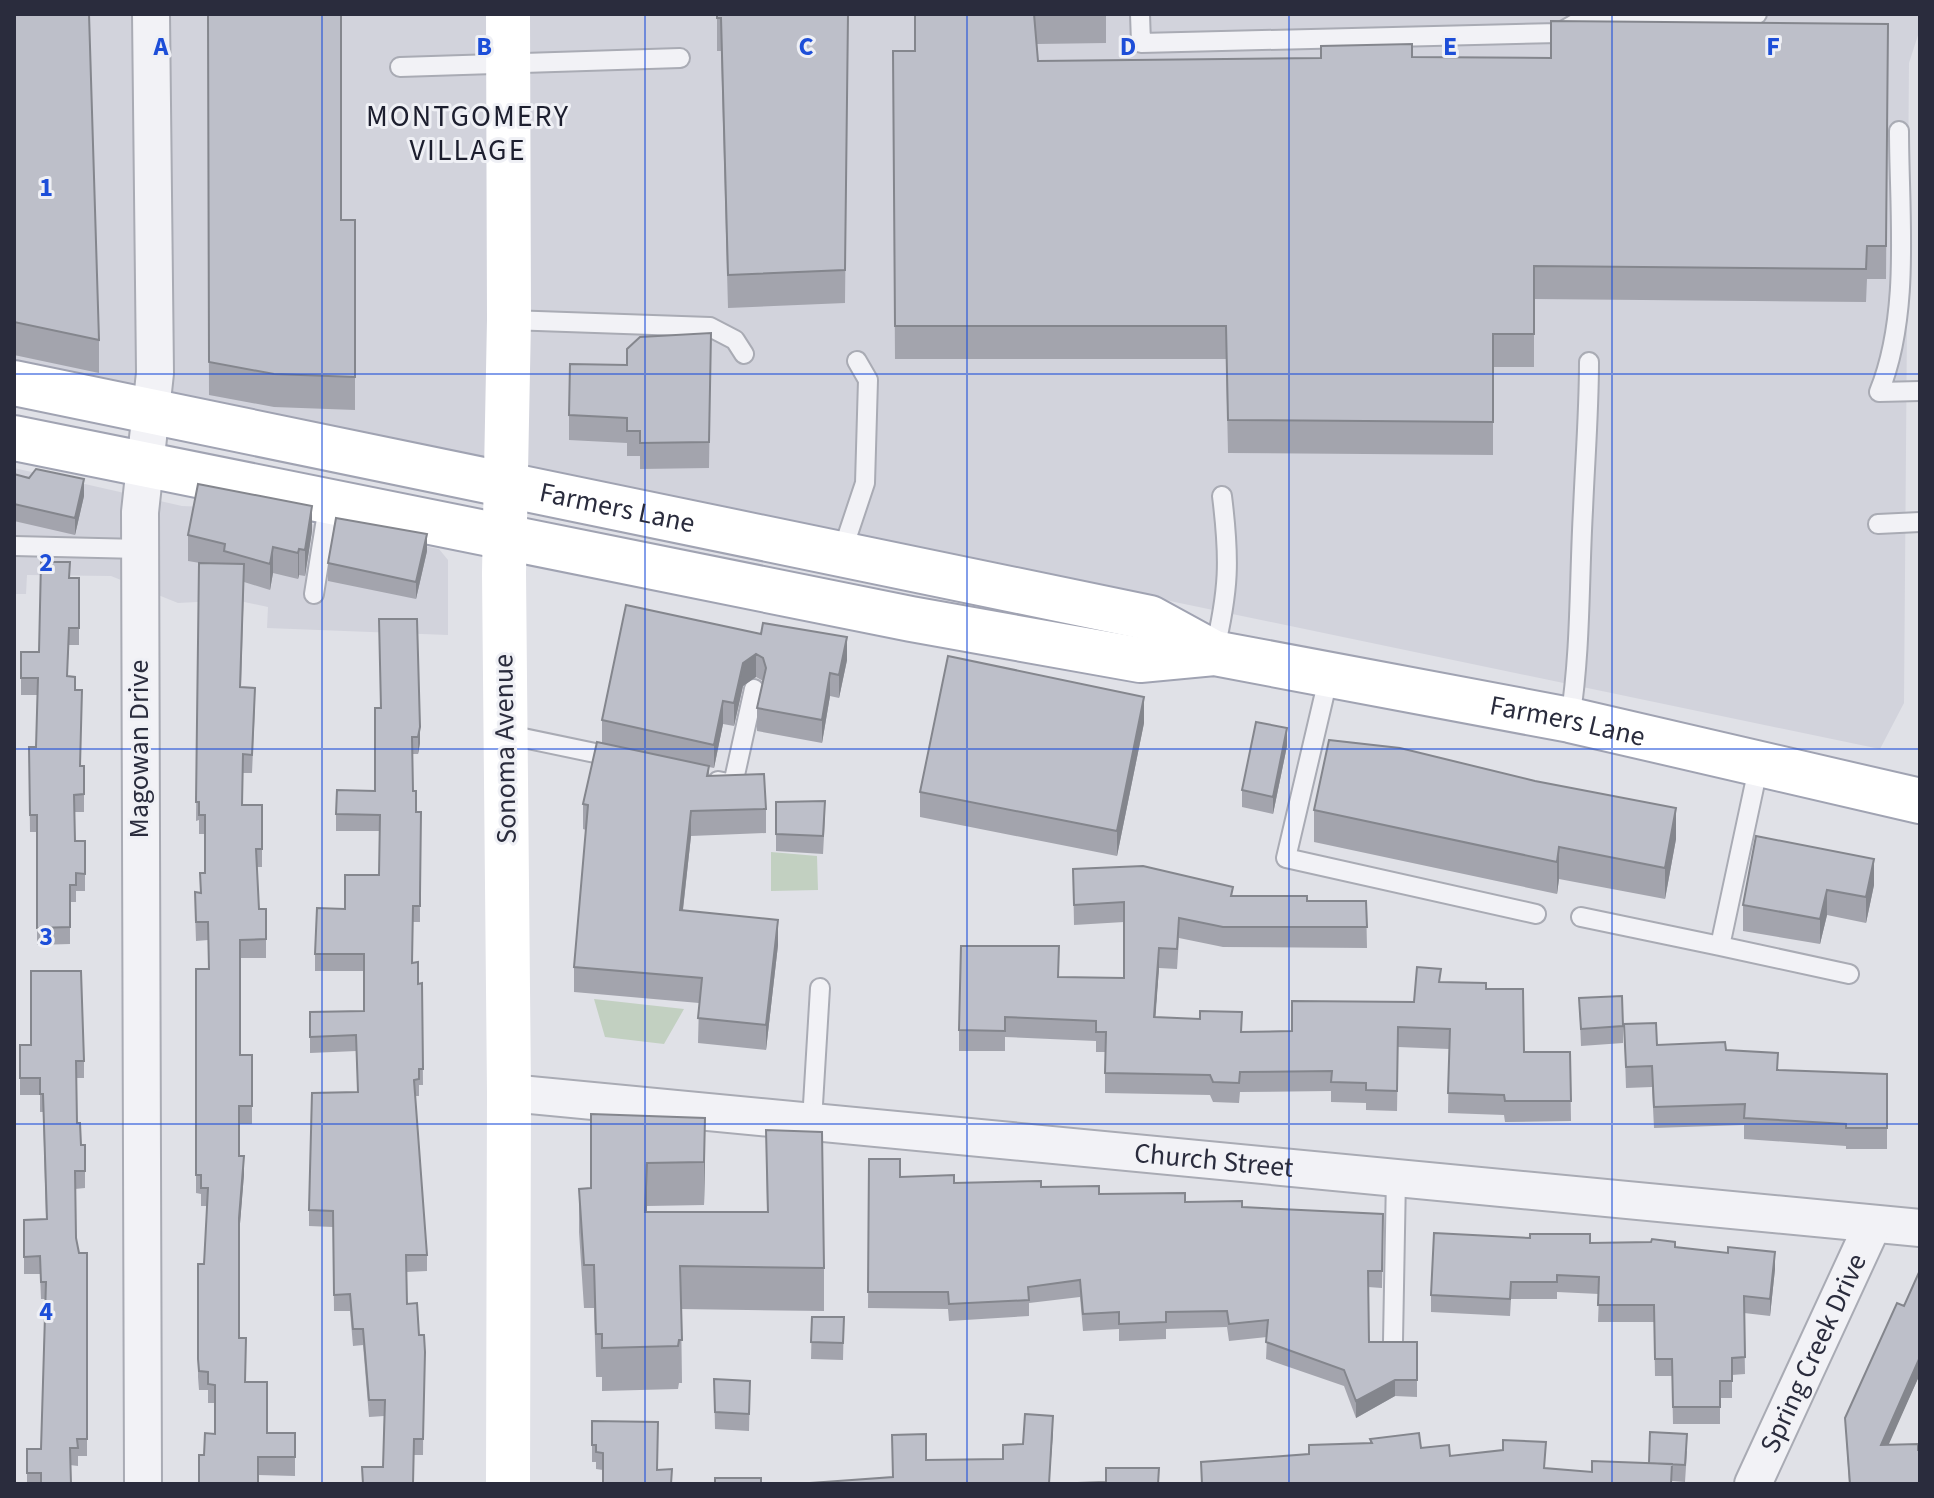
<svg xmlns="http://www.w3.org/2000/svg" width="1934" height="1498" font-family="'Source Sans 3',sans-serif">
<rect width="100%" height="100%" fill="#e0e1e7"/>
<!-- built -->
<path fill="#d2d3dc" d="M14 14H1920V29L1909 63 1904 703 1880 749 14 360Z
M14 468 182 506 230 508 439 549 448 560V635L267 628 268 607 235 600 178 603 111 576 27 575 26 594H14Z"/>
<!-- green -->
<path fill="#c2d0c1" d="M771 852 817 856 818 890 771 891Z
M594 999 684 1009 664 1044 605 1037Z"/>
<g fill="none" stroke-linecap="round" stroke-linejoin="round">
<defs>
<path id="lane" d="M1140 14 1141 43 1559 33 1585 18 1757 14
M400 67 680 58
M1899 131C1899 214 1911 313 1879 392L1920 391
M509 320 710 327 735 340 744 354
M1878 524 1920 522
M14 546 140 549
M842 552 865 483 868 380 857 361
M314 594 329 500
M1214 653C1229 590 1230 560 1222 496
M1329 675 1286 858 1536 914
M1570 720C1581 650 1579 580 1583 510 1585 461 1589 412 1589 362
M504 734 619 758
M718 781 733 784 754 689
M1581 917 1720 946 1759 764
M1720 946 1849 974
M812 1121 820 988
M1393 1341 1396 1177"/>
<g id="street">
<path id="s1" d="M509 1093 1920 1228"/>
<path d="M143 1484 140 512 155 373 151 14"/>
<path id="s2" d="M1753 1484 1873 1224"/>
</g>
<g id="primary">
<path id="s3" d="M14 383 1150 618 1214 653"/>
<path id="s4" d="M14 438 911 619 1140 660 1214 653 1570 720 1920 801"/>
</g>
</defs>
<!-- lane casing -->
<use href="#lane" stroke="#a9abb4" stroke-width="22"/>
<!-- street casing -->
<use href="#street" stroke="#a9abb4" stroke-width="40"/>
<!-- primary casing -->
<use href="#primary" stroke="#a0a3b2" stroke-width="48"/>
<!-- lane -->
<use href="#lane" stroke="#f2f2f6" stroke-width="18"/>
<!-- street -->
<use href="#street" stroke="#f2f2f6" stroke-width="36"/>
<!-- secondary -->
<path stroke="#fff" stroke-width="44" d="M508 1484 509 1093 504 573 509 320 508 14"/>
<!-- primary -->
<use href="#primary" stroke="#fff" stroke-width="44"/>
</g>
<!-- wall -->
<path fill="#a3a4ad" d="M14 14 99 340V373L14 355Z
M208 14 341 220H355V410L274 407 209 395Z
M717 14H848L845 303 728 308 721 51H717Z
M915 14H1106V43L1037 44 1038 61 1412 57 1551 58 1888 24 1886 279H1867L1866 302 1534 299V367H1493V455L1228 453 1226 359H895L893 51H915Z
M711 333 709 468 640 469V456H627V443L569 440V415L627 365Z
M14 474 84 496 75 535 14 521Z
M312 531 305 576 299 575 298 579 273 573 270 590 244 582 241 687 255 706 252 773H243L242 805H262V867H257L259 909H266V958H240V1055H252V1124H239V1156L244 1174 239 1236V1338L246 1382 267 1433H295V1476L258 1475V1484H199L204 1455 215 1434V1403H208V1390H199L198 1377V1264H204L207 1206H201V1194L196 1193V969H209L208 940 196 941 195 911 205 873V834H199V820L196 821 199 563H200L188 561V535Z
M427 551 416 599 328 581V563Z
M70 578H79V645H69L67 676 75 690 80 766H84V812H74L75 841H85V891H76V902H70V944L37 945V832H30L29 747H36L37 695H21V652H39Z
M626 605 847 660 839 698 830 696 822 743 757 731V708L763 681 756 677 743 686 734 726 723 724 714 768 709 767V776L766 809V833L691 836 683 910 778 945 766 1050 698 1043 699 1003 574 992V967L586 830 583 829V804L602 743V720Z
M379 619 420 743 418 754H413V791L416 812 420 910V922H413V963L418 984 422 983 423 1085H419V1096H415L427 1255V1271L406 1272 407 1304 419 1335H424L423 1455H414L413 1484H363L362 1467H383L384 1416 369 1417 363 1345 353 1346 350 1311H334L333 1227 309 1226V1174L358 1092 356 1051 310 1053V1012L364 1011V971H315V954L345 909 379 875 380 831H336V814L375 791 381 708Z
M1144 723 1117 856 920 817V792Z
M1287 746 1273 814 1242 807V790Z
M776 802 825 818 823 854 776 851Z
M1314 810 1676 839 1665 899 1559 879 1557 894 1314 842Z
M1874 859V885L1866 923 1827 915 1820 944 1743 931V905Z
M1073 869 1233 896 1307 901H1366L1367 948 1223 947 1179 938 1177 969 1159 968 1155 1017 1242 1032 1292 1031 1414 1002 1441 982 1486 989 1524 1052H1570L1571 1121 1505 1122 1504 1115 1448 1113 1449 1049 1398 1047 1397 1111 1366 1110V1103L1331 1102V1091L1240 1092 1239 1103 1213 1102 1210 1095 1105 1093V1052H1096V1041L1005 1037V1051H959V1030L1059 977 1124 978V922L1074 925Z
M1579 998 1623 1026V1043L1581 1046Z
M1624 1024 1657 1045 1726 1050 1778 1070 1887 1074V1149H1846V1146L1744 1139V1125L1654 1128 1652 1087 1626 1088Z
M20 1045 84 1061V1078H76L77 1123 81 1145H85V1188L75 1189 76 1238 79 1253H87V1456H78V1466L70 1465 71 1484H27V1449H41L45 1299H41L40 1274H24V1220L46 1219 43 1112H40V1095H20Z
M591 1114 705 1161 704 1205 647 1206V1212H767L766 1130 824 1268V1311L681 1309 682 1383H679L678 1389 602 1391V1377H596L594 1308H584L579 1232V1189L591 1188Z
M869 1159 900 1177 954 1183 1041 1187 1099 1194 1242 1207 1383 1214 1382 1288 1368 1287 1369 1342H1417V1397L1395 1396 1356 1418 1344 1386 1266 1359 1267 1337 1229 1341 1227 1327 1166 1329V1339L1119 1341V1329L1083 1331 1080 1297 1029 1303V1316L949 1321 948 1309 868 1308Z
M1530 1238 1590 1243 1675 1247 1775 1269 1770 1316 1744 1313 1745 1374 1732 1375V1398H1720V1424H1673L1672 1376H1655L1654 1322H1598L1599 1294 1557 1292V1299H1511L1510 1316 1431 1312V1295Z
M1920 1270V1374L1888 1444 1920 1484H1849L1845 1418 1904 1306Z
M812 1317H844L843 1360 811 1359Z
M714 1379 750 1381 749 1431 715 1429Z
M592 1421 658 1470 672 1484 603 1470 596 1469V1462H592Z
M1370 1439 1421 1448 1450 1456 1546 1468 1592 1472 1649 1464 1687 1451 1685 1482 1672 1481V1484H1201V1462L1309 1454 1370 1443Z"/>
<!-- shaded-wall -->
<path fill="#84868d" d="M84 479V496L75 535V518Z
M312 506V531L305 576V550Z
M427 534V551L416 599V582Z
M273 547V573L270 590V564Z
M299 549V575L298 579V553Z
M847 637V660L839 698V675Z
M756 654V677L743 686 734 726V703L743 663Z
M830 673V696L822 743V720Z
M1144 697V723L1117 856V831Z
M723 701V724L714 768V745Z
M420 727V743L418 754V737Z
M1287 728V746L1273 814V797Z
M1676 808V839L1665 899V868Z
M691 811V836L680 935V910Z
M1559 847V879L1557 894V862Z
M1874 859V885L1866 923V897Z
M1827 890V915L1820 944V919Z
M778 920V945L766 1050V1025Z
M1159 948V968L1154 1037V1017Z
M705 1118V1161L704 1205V1162Z
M244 1156V1174L239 1236V1218Z
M647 1163V1206L645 1255V1212Z
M1775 1252V1269L1770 1316V1299Z
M1920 1357V1374L1881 1462V1445Z
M1395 1380V1396L1356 1418V1401Z
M1053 1416V1433L1049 1484Z"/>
<!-- building -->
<path fill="#bdbfc9" stroke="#84868d" stroke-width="2" d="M14 14H89L99 340 14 322Z
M208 14H341V220H355V377L274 374 209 362Z
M717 14H848L845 270 728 275 721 18H717Z
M915 14H1034L1038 61 1321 58V46L1412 44V57L1551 58V21L1888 24 1886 246H1867L1866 269 1534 266V334H1493V422L1228 420 1226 326H895L893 51H915Z
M711 333 709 442 640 443V431H627V418L569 415 570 364 627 365V349L640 337Z
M36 469 84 479 75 518 14 504V474L29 478Z
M198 484 312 506 305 550 299 549 298 553 273 547 270 564 224 551 225 544 188 535Z
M336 518 427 534 416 582 328 563Z
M41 562H70L69 578H79V628H69L67 676 75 677V690H82L80 766H84V794L74 795 75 841H85V874L76 873V885H70V927L37 928V815H30L29 747H36L38 678H21V652H39Z
M199 563 244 564 240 687 255 688 252 755 243 754 242 805H262V849H256L259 909H266V939L240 940V1055H252V1106H239V1156H244L239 1218V1338H246L245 1382H267V1433H295V1457H258V1484H199V1455H204L205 1433 215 1434V1385L208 1384V1372L199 1371 198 1359V1264H204L208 1188H201V1175H196V969H209L208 922H196L195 892 201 893 200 873H205V815H199V802H196Z
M626 605 761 634 763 623 847 637 839 675 830 673 822 720 757 708 766 668 763 658 756 654 743 663 734 703 723 701 714 745 602 720Z
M379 619H417L420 727 418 737H412L413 791H416V812H421L420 894V906H413L412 963 418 962V984L422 983 423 1069H419V1079L414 1080 427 1255H406L407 1304 417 1303 419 1335H424L425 1352 423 1439H414L413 1484H363L362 1467H383L385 1400H369L363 1329H353L350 1294 334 1295 333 1211 309 1210 312 1093 358 1092 356 1035 310 1037V1012L364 1011V954H315L317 908 345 909V875H379L380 815 336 814 337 790 375 791V708H381Z
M948 656 1144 697 1117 831 920 792Z
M1256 722 1287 728 1273 797 1242 790Z
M1329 740 1400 748 1535 781 1676 808 1665 868 1559 847 1557 862 1314 810Z
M597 742 709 766 707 776 764 774 766 809 691 811 680 910 778 920 766 1025 698 1018 702 978 574 967 588 805 583 804Z
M825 801 823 836 776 834V802Z
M1756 836 1874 859 1866 897 1827 890 1820 919 1743 905Z
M1143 866 1233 887 1231 896H1307V901H1366L1367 927H1223L1179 918 1177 949 1159 948 1154 1017 1200 1019V1011L1242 1012 1241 1032 1292 1031V1001L1414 1002 1417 967 1441 969 1439 982 1486 983V989H1523L1524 1052H1570L1571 1101H1505L1504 1095 1448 1093 1450 1029 1398 1027 1397 1091 1366 1090V1083L1331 1082 1332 1071 1240 1072 1239 1083 1213 1082 1210 1075 1105 1073 1106 1032H1096V1021L1005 1017V1031L959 1030 961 946H1059L1058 977 1124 978V902L1074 905 1073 869Z
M31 971H81L84 1061H76L77 1123H80L81 1145H85V1171H75L76 1238 79 1253H87V1439H77L78 1448H70L71 1484H41V1473H27V1449H41L46 1282H41L40 1256 24 1257V1220L47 1219 43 1094H40V1078H20V1045H31Z
M1622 996 1623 1026 1581 1029 1579 998Z
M1656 1023 1657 1045 1725 1042 1726 1050 1778 1053 1777 1070 1887 1074V1128H1846V1124L1744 1118 1745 1104 1654 1107 1652 1066 1626 1067 1624 1024Z
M591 1114 705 1118 704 1162 647 1163 645 1212H768L766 1130 822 1132 824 1268 680 1266 682 1340H679L678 1346 602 1348V1334H596L594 1265H584L579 1189 591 1188Z
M869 1159H900V1177L954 1175V1183L1041 1181V1187L1099 1186V1194L1185 1193V1202L1242 1201V1207L1383 1214 1382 1271H1368L1369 1342H1417V1380H1395L1356 1401 1344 1370 1266 1342 1268 1320 1229 1324 1227 1311 1166 1312V1322L1119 1324V1312L1083 1314 1080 1280 1028 1287 1029 1300 949 1304 948 1292H868Z
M1434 1233 1530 1238V1234H1590V1243L1651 1242 1652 1239 1675 1242V1247L1728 1253V1247L1775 1252 1770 1299 1744 1296 1745 1357 1732 1358V1381H1720V1407H1673L1672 1359H1655L1654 1305H1598L1599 1277 1557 1275V1282H1511L1510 1299 1431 1295Z
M1920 1270V1357L1881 1445 1918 1444V1450H1920V1484H1850L1845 1418 1897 1303 1904 1306Z
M812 1317H844L843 1343 811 1342Z
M714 1379 750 1381 749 1414 715 1412Z
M1025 1414 1053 1416 1049 1484 1106 1482V1468H1159L1158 1484H796L893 1477 892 1435 926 1434V1460L1003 1459V1445L1023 1444Z
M592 1421 658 1422 657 1470 672 1469 671 1484H603V1453L596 1452V1445H592Z
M1650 1432 1687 1434 1685 1465 1649 1463Z
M1419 1433 1421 1448 1449 1445 1450 1456 1503 1450V1440L1546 1442 1544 1468 1592 1472V1461L1672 1464 1671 1484H1202L1201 1462 1309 1454V1445L1372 1443 1370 1439Z
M715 1478H761V1484H715Z"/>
<!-- grid -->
<path fill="none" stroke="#1d4ed8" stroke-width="2" stroke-opacity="0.55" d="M322 14V1484M645 14V1484M967 14V1484M1289 14V1484M1612 14V1484M14 374H1920M14 749H1920M14 1124H1920"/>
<g text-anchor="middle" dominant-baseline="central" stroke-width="6" stroke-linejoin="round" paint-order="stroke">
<!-- street labels -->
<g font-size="28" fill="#2a2c3d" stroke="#eff0f5">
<text stroke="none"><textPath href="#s3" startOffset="616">Farmers Lane</textPath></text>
<text stroke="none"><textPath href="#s4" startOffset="1582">Farmers Lane</textPath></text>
<text transform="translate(139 749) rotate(-90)">Magowan Drive</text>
<text transform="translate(505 749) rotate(-91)">Sonoma Avenue</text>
<text stroke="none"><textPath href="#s1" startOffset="708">Church Street</textPath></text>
<text stroke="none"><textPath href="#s2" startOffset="144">Spring Creek Drive</textPath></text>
</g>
<!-- neighbourhood labels -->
<g font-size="30" letter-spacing="2" fill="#1c1e2e" stroke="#eff0f5">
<text x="468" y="116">MONTGOMERY<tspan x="468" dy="34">VILLAGE</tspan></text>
</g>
</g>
<g font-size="26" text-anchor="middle" font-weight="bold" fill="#1d4ed8" stroke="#eff0f5" stroke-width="6" stroke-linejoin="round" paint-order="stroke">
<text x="161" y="55">A</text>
<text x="484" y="55">B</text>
<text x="806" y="55">C</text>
<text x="1128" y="55">D</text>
<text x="1450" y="55">E</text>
<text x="1773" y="55">F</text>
<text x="46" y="196">1</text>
<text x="46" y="571">2</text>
<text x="46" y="945">3</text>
<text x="46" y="1320">4</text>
</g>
<!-- border -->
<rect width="1934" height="1498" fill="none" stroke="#2a2c3d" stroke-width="32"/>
</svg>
